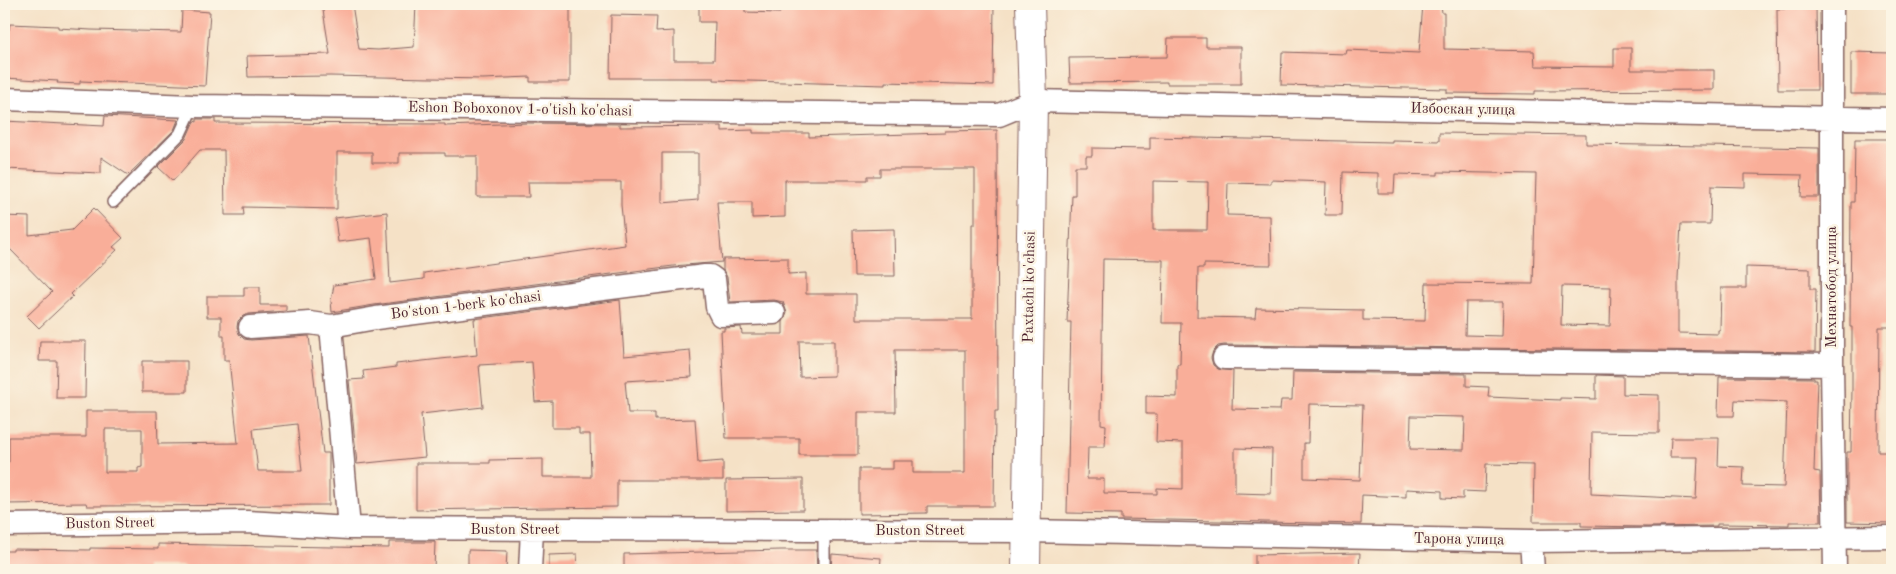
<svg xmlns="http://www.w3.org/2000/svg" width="1896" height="574" font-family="'Old Standard TT',serif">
<rect width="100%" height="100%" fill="#fcf5e5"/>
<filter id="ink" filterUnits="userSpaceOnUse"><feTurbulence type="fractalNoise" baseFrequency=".02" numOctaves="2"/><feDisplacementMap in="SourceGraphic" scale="10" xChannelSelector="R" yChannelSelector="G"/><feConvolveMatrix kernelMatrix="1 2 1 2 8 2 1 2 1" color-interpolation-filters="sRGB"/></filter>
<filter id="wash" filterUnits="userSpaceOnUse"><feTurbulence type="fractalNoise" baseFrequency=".0096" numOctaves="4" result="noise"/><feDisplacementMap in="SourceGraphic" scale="20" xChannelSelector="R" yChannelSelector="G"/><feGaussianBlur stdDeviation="1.12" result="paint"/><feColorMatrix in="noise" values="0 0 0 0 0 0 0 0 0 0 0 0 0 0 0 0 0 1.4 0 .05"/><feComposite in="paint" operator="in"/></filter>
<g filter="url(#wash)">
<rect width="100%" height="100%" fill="#f5e1c6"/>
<g id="blocks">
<!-- building -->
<path fill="#f9ae99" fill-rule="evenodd" d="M322 4H352L359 49 378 50 414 47 416 4H570V82H530V77L483 79 330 76 248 77 247 56 330 54Z
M699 4H745V12L780 13V4H994L993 85 885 82V85L714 80V78H610L611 15 657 16 656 32 674 31V60H714L715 22H699Z
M1423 4H1441L1442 13H1444V49L1534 51 1535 66 1614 67V48H1631V70H1714V90L1535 91V94L1447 93V89L1281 85 1282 52 1346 54 1347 50 1419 53Z
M1785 4H1816L1817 90H1778L1777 9H1785Z
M182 10 210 12 205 86 80 81V84L57 83 58 81 4 78V30H9L10 24 58 26V28L91 30 181 32Z
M1168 38H1206V47H1241V84H1167V82L1070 83 1069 58 1167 57Z
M1851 52 1892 53V94H1851Z
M105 116 178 120 174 130 128 175 101 157V173L4 169V121L104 126Z
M197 119H215V123L445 124V126L528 123 620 124V127L722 126V131L753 130V133H809V137L945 133V131L997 130 998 411H995L994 506H927V513L859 514V469H893V461H913V473H965V350H895L896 412H858V455H799V438H726L721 331H724V328L741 327 742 334H783V322L787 313 783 302 774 300 730 302 727 277 723 270V259L788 258V274L806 273V294H856V319H972V224H975V169H880V176H867V180H785V217L752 218V202H717L722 262 673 266 374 305 332 312 331 301 334 285 376 279 371 238 338 242 335 218 387 212 390 283 424 279V273L625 245 621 205V182H528L529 197H477V156H445V153H399V163H372V152H337V209L243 207 244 215H225L224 150H200L173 181 158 167 186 139 194 121 197 122ZM662 153H698V200L662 203ZM799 341H834V376L800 377Z
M1439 133 1586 135V144L1819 148V197H1801L1802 175 1745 174V187L1711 186 1710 224H1681L1678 278V333L1718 334V330H1720L1721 288H1746V267L1810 269V289H1816L1815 352 1224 345 1218 346 1213 351 1211 358 1213 365 1218 369 1233 371 1232 409 1280 410 1281 400H1292L1293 372 1466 374V386L1489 387 1488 397 1560 400V398L1596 399V375L1623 376V394L1659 395V433L1592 432 1591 494 1696 499 1698 457H1670L1671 438H1719L1718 466 1744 467 1743 486 1784 487 1787 402 1735 400 1734 416H1718L1719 377 1814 378V380H1817L1814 471 1820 472 1821 522H1789V525L1717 524V526L1648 527 1581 526V522H1533L1534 465 1486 464 1485 492 1463 491V499L1442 498V491L1406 489V497L1362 495 1361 524 1121 519V514L1067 513 1071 322H1067L1072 195H1075V166H1086V156H1092V148L1150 149V137L1392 142V140L1439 141ZM1343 172 1378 173V193H1394L1395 174 1438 175V172L1536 174 1533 284 1426 283 1425 321 1363 320V310L1256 308 1255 318 1197 317 1198 268H1204V264L1271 265 1270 216 1227 215 1228 183 1271 184V180L1326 182 1325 215H1342ZM1153 181 1208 182 1207 230H1153ZM1103 259 1163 260 1162 323H1181L1180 364H1177V397L1146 396V414H1157L1156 442 1183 443V489L1157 488V494L1104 493V479H1087L1088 447H1105L1106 425 1101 424ZM1562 286 1611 287 1610 326 1561 325ZM1466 302H1503L1502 336 1465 335ZM1309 404 1363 405 1360 480 1304 478V443H1308ZM1411 416 1465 417 1464 450 1410 449ZM1235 448 1272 449 1271 494 1235 493Z
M1855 139H1892V266L1890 310H1892V327H1879L1878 452H1889V475H1892V523L1847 522V452H1851L1852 388V327H1850L1851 202H1854Z
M94 208 123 238 113 247 117 250 71 294 73 296 39 328 27 316 52 292 10 249H4V216L29 217V235L72 230Z
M894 229 895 276H854L853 230Z
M244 287H260V305H286V311L249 314 243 316 238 321 237 327 239 334 244 339 251 340 309 336 323 453H329V505L87 506 86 503 4 504V462H9V437H86V411H157L158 444 238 443 229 360H224V336H221V317H207V296H244ZM297 424 302 471H258L253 429ZM105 429H142V467L138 468V472H105Z
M620 300 624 356 690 350 692 377 625 381 628 413H655V420L695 419 698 463 723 461V480H617V507L416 510V463H490V460L543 459V477H591L590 434H579V428H552V401L535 402 532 362 479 365 483 407 421 414 425 457 357 464 349 380 364 379 363 371 396 367V364L477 355 474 319Z
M40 341H86L85 398H56L57 361H39Z
M142 361H187V392H142Z
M803 479V510L726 511V480Z
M389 542H435L434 570H184V566H146V570H4V551H13V549L90 550V548L158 549V544L389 548Z
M468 550 507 551 506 570H468Z
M781 550H816L817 570H624V554Z
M1360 553 1359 570H1255V555Z
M577 554 578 570H549V555Z
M832 554 881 558 880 570H831Z"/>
</g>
</g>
<g filter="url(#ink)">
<use href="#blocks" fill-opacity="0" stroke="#866361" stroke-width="1"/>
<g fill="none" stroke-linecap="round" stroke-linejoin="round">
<defs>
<path id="service" d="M113 202 180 134 193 106
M824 570V530"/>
<path id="minor" d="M1832 4V365L1835 570
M4 99 193 106 999 115 1033 101 1892 119
M250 327 310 323 331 326
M1224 358 1832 365
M4 525 247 522 349 528 1026 531 1531 541 1892 537
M349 528 331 326 376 318 705 276H710L714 279 717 307 721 315 774 313
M1531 541 1533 570
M530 570 532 530"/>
<path id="tertiary" d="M1026 570 1033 101 1030 4"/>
</defs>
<!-- service casing -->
<use href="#service" stroke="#866361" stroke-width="14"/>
<!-- minor casing -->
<use href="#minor" stroke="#866361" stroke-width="25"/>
<!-- tertiary casing -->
<use href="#tertiary" stroke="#866361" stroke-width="30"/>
<!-- service -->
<use href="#service" stroke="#fff" stroke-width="11"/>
<!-- minor -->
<use href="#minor" stroke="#fff" stroke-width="22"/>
<!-- tertiary -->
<use href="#tertiary" stroke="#fff" stroke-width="28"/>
</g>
</g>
<g text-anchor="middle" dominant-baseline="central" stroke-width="5" stroke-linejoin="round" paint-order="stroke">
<!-- street labels -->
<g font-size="15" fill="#4a1f2b" stroke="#fcf5e5">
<text transform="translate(520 110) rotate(1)">Eshon Boboxonov 1-o'tish ko'chasi</text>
<text transform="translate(1463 110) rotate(1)">Избоскан улица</text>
<text transform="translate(1030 287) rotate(-89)">Paxtachi ko'chasi</text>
<text transform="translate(1832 287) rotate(-90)">Мехнатобод улица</text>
<text transform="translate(466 306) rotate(-7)">Bo'ston 1-berk ko'chasi</text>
<text transform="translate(110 524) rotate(-1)">Buston Street</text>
<text x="515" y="530">Buston Street</text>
<text x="920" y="531">Buston Street</text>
<text transform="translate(1459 540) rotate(1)">Тарона улица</text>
</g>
</g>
<!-- margin -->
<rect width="1896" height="574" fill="none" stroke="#fcf5e5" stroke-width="20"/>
</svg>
